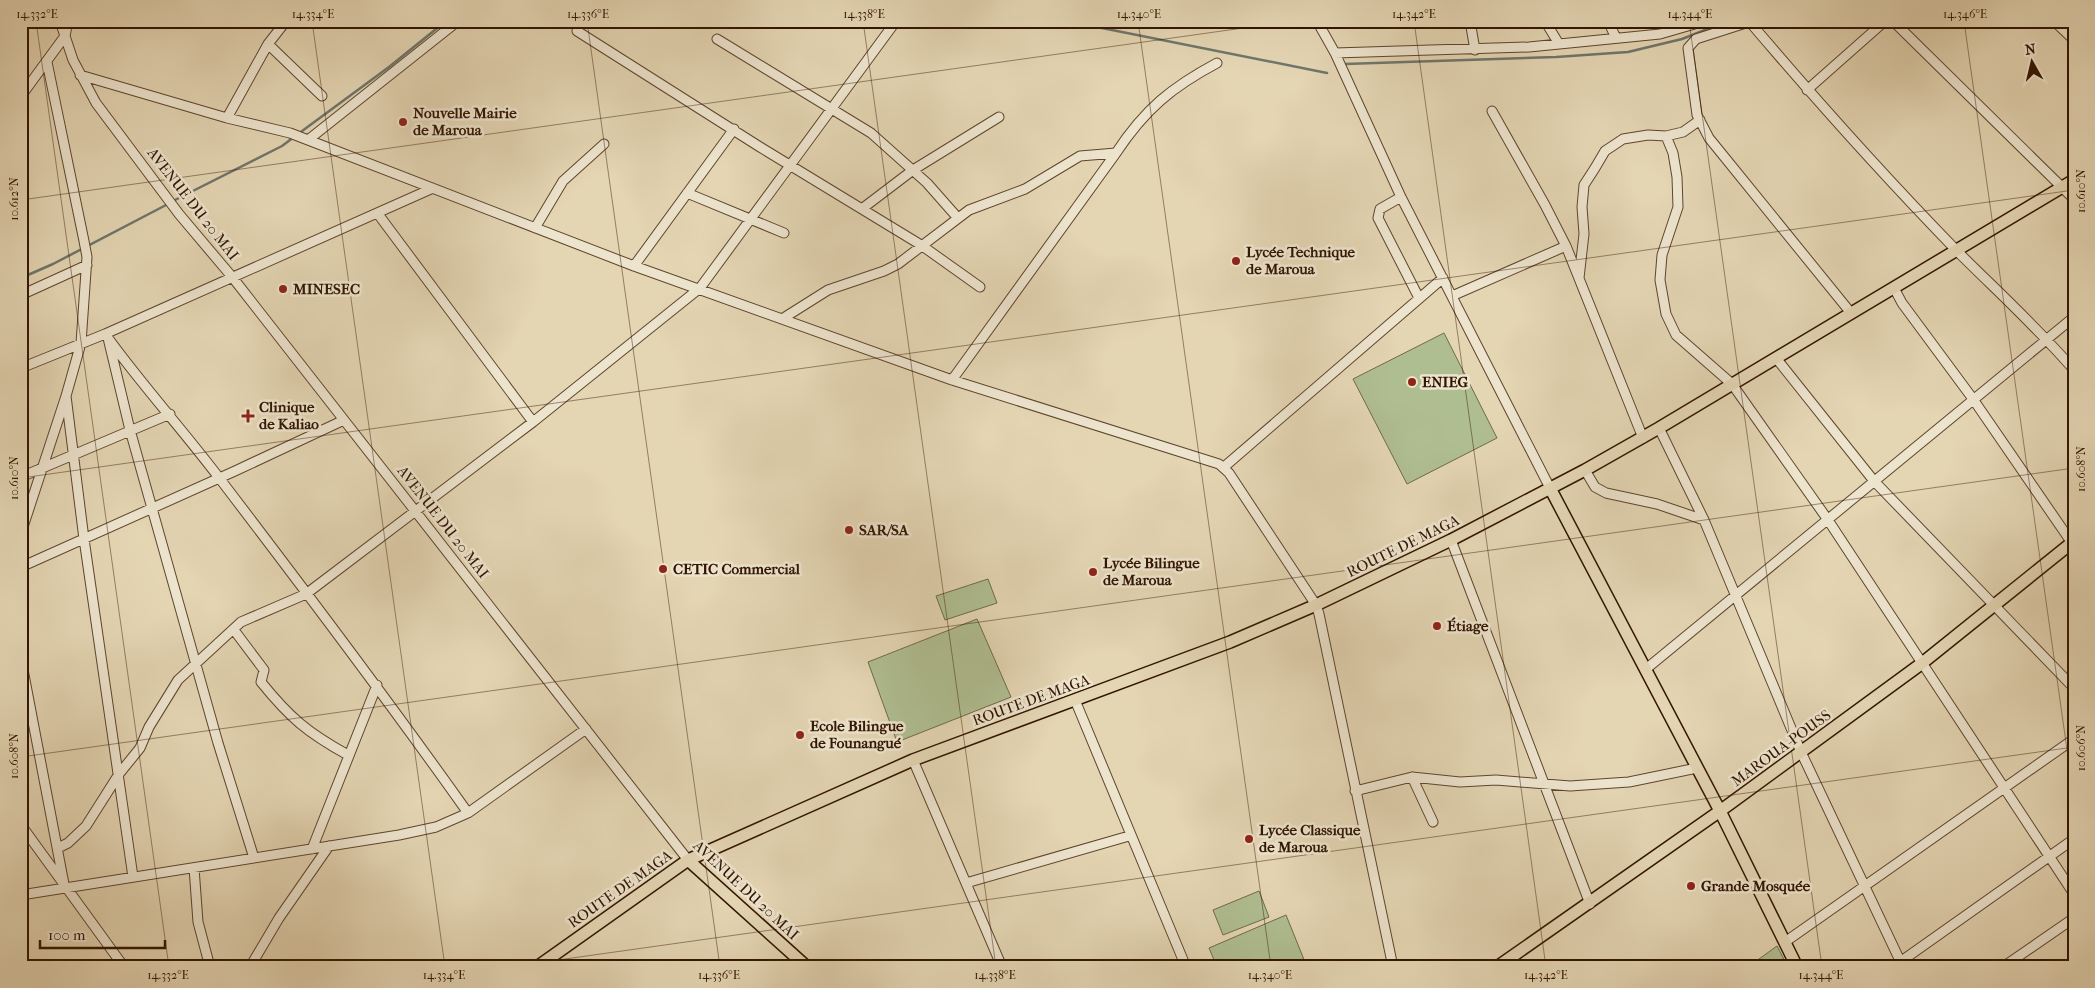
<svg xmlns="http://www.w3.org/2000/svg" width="2095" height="988" font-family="'IM FELL French Canon',serif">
<rect width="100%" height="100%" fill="#e4d5b3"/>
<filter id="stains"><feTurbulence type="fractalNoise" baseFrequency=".004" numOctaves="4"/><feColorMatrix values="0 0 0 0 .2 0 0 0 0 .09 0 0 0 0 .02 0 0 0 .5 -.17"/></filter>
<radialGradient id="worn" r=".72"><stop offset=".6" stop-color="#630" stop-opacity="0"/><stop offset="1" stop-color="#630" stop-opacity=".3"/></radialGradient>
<!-- green -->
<path fill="#afbe91" stroke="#706a48" d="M1444 333 1497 438 1407 484 1353 379Z
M988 579 997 603 945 620 936 596Z
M977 619 1011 697 897 742 868 662Z
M1259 891 1269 917 1223 935 1213 910Z
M1286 915 1307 967H1217L1209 948Z
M1777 946 1788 967H1748Z"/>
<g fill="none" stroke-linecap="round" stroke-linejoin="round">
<!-- stream -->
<path stroke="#6f766d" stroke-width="2.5" d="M1083 21 1087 25 1327 73
M1345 64 1556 57 1628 52 1682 39 1728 21
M298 134 389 67 446 21
M173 201 282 146 294 137
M21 278 53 264 168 204"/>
<defs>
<path id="minor" d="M68 21 65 36 73 60 96 103 179 214 233 278 688 860
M1317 21 1335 53 1401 197 1550 488
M1470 21 1475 50
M1545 21 1559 44
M1608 21 1616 38
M1749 21C1816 100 1885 177 1957 251 1996 290 2037 327 2074 370
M1893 21 2074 199
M2054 21 2074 40
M1749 22 1696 39 1688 48 1697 115 1709 138 1851 313
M577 31 760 147 921 245 980 287
M717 39 871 133 927 183 957 217
M268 44 322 96
M1335 53 1529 47 1660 34 1705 21
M80 75 227 118 290 133 634 266 952 380 1219 464 1229 473 1316 605 1319 614 1393 967
M1807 90 1885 21
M21 96 65 36 60 21
M1492 111 1545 205 1566 246 1643 438
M227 118 268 44 286 21
M1700 120 1683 132 1666 136 1673 153 1677 177 1678 207 1662 255 1660 280 1666 314 1676 335 1732 384 1828 520 2074 894
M308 140 458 21
M1116 153C1145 109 1172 87 1217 63
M687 193 784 233
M1401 197 1380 209 1378 218 1419 298
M863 208 913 170 999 117
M378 214 533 422
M535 228 563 181 604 144
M634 266 734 129
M1579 278 1584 234 1582 207 1584 185 1595 168 1605 151 1623 139 1648 135 1666 136
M1894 288 1902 303 1973 399 2074 546
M21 295 87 265
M1452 296 1566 246
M782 319 828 290 884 271 898 264 969 210 1025 189 1080 156 1116 153 952 380
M105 334C141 384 183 430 220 479 304 589 388 700 468 813
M108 338 130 430 218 743 254 858
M1776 358 1874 481 2074 688
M21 368 105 334 431 189
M66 396 84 539 133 877
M1659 428 1704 520 1801 752 1903 967
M1224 467 1443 278
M1585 470 1595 487 1606 493 1657 504 1704 520
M21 477 170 414
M21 533 66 396 81 343 87 257 84 241 47 62
M1451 540 1590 904
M21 567 235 471 344 420
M234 630 264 670 261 682C290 718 308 733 348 755
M21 659 64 884
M1646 669 2074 317
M1075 700 1186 967
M913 760 1002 967
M1412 777 1433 822
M1355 791 1412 777 1460 782 1496 780 1570 786 1629 782 1697 768
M21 825 124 967
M58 848 68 843 86 826 119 774 140 748 149 727 178 680 241 622 306 594 533 422 700 288 896 21
M312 849 377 685
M194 868 198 922 210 967
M966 883 1129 836
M21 895 399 835 436 827 468 813 586 729
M1785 942 2074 739
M109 967 122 963
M250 967 279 918 329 846
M1893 967 2074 839
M2003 967 2074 918"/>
<path id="major" d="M1550 488 1720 811 1797 967
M688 860 807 967
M537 967 688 860 913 760 1230 642 1316 605 1451 540 1585 470 1659 428 2074 180
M1497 967 1720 811 1921 664 2074 541"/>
</defs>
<!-- minor casing -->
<use href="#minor" stroke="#5e452d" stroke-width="11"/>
<!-- major casing -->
<use href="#major" stroke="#321500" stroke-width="14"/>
<!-- minor -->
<use href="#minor" stroke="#ede4ce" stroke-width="9"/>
<!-- major -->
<use href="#major" stroke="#e4d5b3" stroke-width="11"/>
</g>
<!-- ticks -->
<path fill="none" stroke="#321500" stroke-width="1" stroke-opacity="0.45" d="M36 21 169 967M312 21 445 967M587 21 720 967M863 21 996 967M1138 21 1271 967M1414 21 1546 967M1689 21 1822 967M1964 21 2074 799M21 200 1293 21M21 478 2074 190M21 757 2074 468M508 967 2074 747"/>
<!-- markers -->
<g fill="#8f2418" stroke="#ede4ce" stroke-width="2">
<circle cx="403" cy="122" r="5"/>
<circle cx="1236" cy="261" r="5"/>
<circle cx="283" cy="289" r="5"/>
<circle cx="1412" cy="382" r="5"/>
<path d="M245.5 408.5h5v5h5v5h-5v5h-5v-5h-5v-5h5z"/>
<circle cx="849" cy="530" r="5"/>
<circle cx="663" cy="569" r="5"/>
<circle cx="1093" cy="572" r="5"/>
<circle cx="1437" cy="626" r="5"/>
<circle cx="800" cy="735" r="5"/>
<circle cx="1249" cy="839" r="5"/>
<circle cx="1691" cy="886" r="5"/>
</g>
<g text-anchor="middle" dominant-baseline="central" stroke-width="5" stroke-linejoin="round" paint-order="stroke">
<!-- poi labels -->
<g font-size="15" font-weight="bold" fill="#321500" stroke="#ede4ce" text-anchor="start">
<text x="413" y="113">Nouvelle Mairie<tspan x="413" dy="17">de Maroua</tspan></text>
<text x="1246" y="252">Lycée Technique<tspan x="1246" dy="17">de Maroua</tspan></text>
<text x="293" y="289">MINESEC</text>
<text x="1422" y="382">ENIEG</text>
<text x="259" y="407">Clinique<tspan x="259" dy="17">de Kaliao</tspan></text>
<text x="859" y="530">SAR/SA</text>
<text x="1103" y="563">Lycée Bilingue<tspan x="1103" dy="17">de Maroua</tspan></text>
<text x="673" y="569">CETIC Commercial</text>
<text x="1447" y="626">Étiage</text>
<text x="810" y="726">Ecole Bilingue<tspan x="810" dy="17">de Founangué</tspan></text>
<text x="1259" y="830">Lycée Classique<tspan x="1259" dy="17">de Maroua</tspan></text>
<text x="1701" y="886">Grande Mosquée</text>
</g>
<!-- street labels -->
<g font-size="15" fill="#321500" stroke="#ede4ce">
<text transform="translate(193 204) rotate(52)">AVENUE DU 20 MAI</text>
<text transform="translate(443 522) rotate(52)">AVENUE DU 20 MAI</text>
<text transform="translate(1403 546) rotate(-26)">ROUTE DE MAGA</text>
<text transform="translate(1031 700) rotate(-20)">ROUTE DE MAGA</text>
<text transform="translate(1781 748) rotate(-36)">MAROUA-POUSS</text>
<text transform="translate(620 889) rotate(-35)">ROUTE DE MAGA</text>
<text transform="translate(746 890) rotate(43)">AVENUE DU 20 MAI</text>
</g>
</g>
<!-- margin -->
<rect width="2095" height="988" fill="none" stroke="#e4d5b3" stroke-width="55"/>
<!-- north arrow -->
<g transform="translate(2032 62) rotate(352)" stroke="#ede4ce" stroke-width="4" paint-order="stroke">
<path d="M0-4L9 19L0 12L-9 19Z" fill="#321500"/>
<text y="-8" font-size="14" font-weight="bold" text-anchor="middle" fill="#321500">N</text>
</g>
<!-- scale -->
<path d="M40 940v8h125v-8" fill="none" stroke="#321500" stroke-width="2.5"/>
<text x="48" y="940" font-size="15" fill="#321500" stroke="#ede4ce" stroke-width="4" paint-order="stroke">100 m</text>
<rect x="28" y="28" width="2040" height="932" fill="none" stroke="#321500" stroke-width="2"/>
<g font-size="12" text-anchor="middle" fill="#321500">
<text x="37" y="18">14.332°E</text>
<text x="313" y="18">14.334°E</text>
<text x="588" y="18">14.336°E</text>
<text x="864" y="18">14.338°E</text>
<text x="1139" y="18">14.340°E</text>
<text x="1414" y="18">14.342°E</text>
<text x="1690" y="18">14.344°E</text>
<text x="1965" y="18">14.346°E</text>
<text transform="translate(2081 191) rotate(-90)" y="4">10.610°N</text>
<text transform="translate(14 199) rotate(-90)" y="4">10.612°N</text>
<text transform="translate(2081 469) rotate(-90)" y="4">10.608°N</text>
<text transform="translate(14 478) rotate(-90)" y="4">10.610°N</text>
<text transform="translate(2081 748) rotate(-90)" y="4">10.606°N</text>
<text transform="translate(14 756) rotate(-90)" y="4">10.608°N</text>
<text x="168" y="979">14.332°E</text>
<text x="444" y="979">14.334°E</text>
<text x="719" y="979">14.336°E</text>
<text x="995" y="979">14.338°E</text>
<text x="1270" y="979">14.340°E</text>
<text x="1546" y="979">14.342°E</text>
<text x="1821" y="979">14.344°E</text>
</g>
<rect width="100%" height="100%" filter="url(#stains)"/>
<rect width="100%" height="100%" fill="url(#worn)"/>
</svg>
